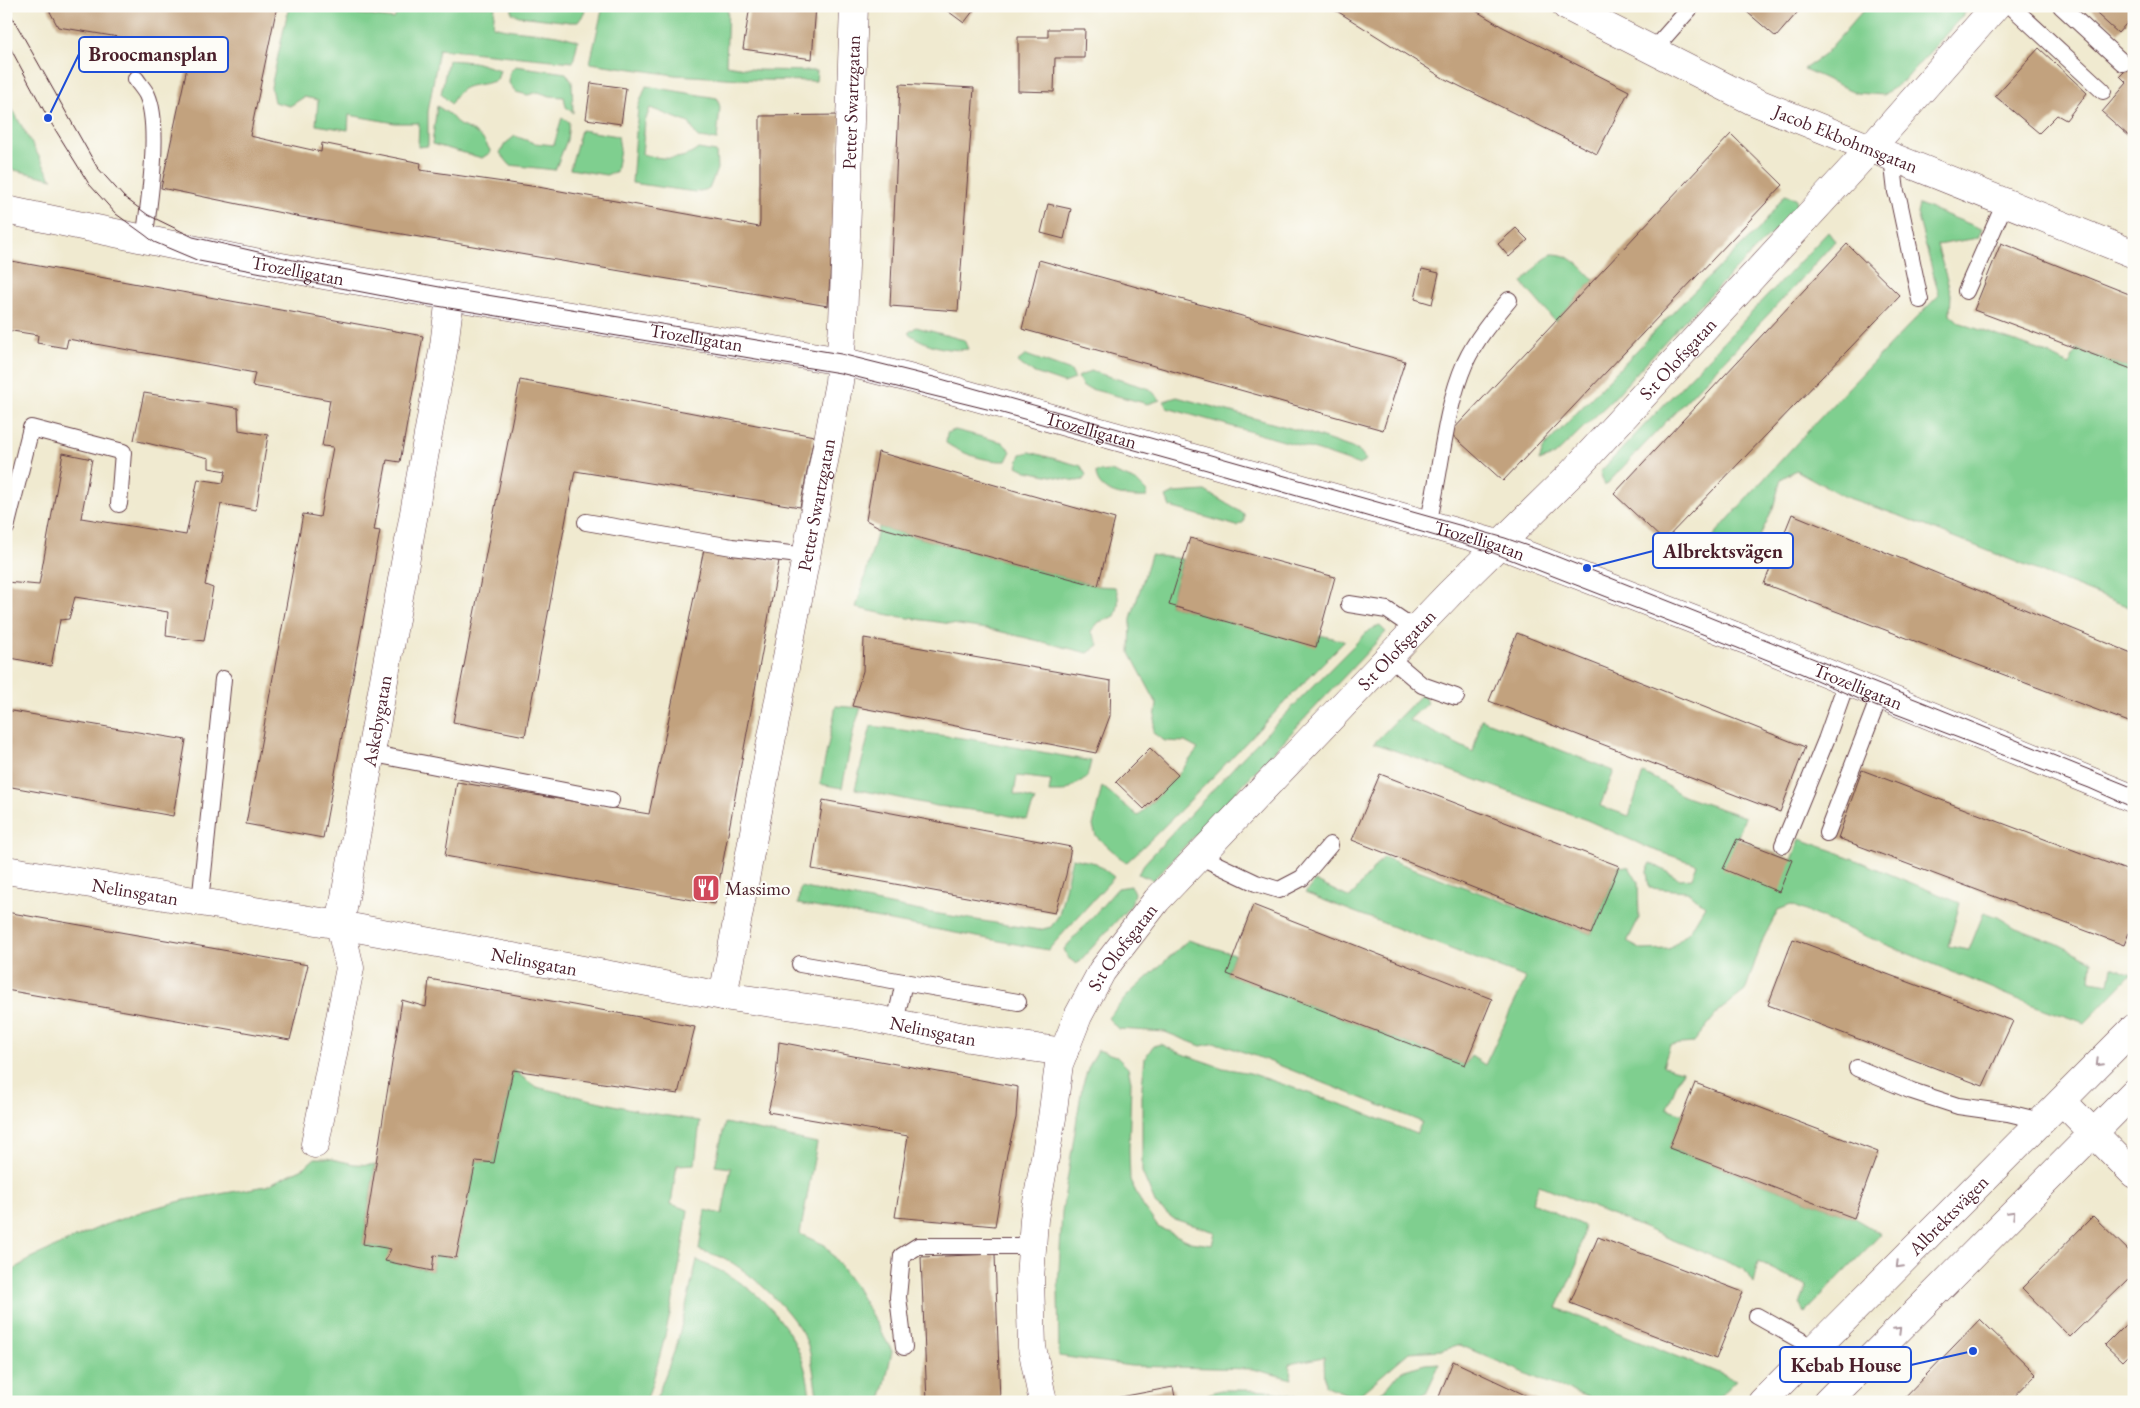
<svg xmlns="http://www.w3.org/2000/svg" width="2140" height="1408" font-family="'EB Garamond',serif">
<rect width="100%" height="100%" fill="#fdfcf7"/>
<filter id="ink" filterUnits="userSpaceOnUse"><feTurbulence type="fractalNoise" baseFrequency=".02" numOctaves="2"/><feDisplacementMap in="SourceGraphic" scale="10" xChannelSelector="R" yChannelSelector="G"/><feConvolveMatrix kernelMatrix="1 2 1 2 8 2 1 2 1" color-interpolation-filters="sRGB"/></filter>
<filter id="wash" filterUnits="userSpaceOnUse"><feTurbulence type="fractalNoise" baseFrequency=".0096" numOctaves="4" result="noise"/><feDisplacementMap in="SourceGraphic" scale="20" xChannelSelector="R" yChannelSelector="G"/><feGaussianBlur stdDeviation="1.12" result="paint"/><feColorMatrix in="noise" values="0 0 0 0 0 0 0 0 0 0 0 0 0 0 0 0 0 1.4 0 .05"/><feComposite in="paint" operator="in"/></filter>
<g filter="url(#wash)">
<rect width="100%" height="100%" fill="#f0ead0"/>
<!-- green -->
<path fill="#7fcf8f" stroke="#64775d" d="M289 6H316V11L332 10 394 19 400 6H495L493 26C521 34 551 30 578 41L573 62 439 49 428 112V146L418 147 419 123H395L349 115 348 130 316 125 318 100 304 97 290 106 274 102 271 87Z
M512 6H586L584 14 578 22H570L519 16 512 13Z
M603 6H728L726 65 757 70 817 71 816 81 758 80 675 75 590 63Z
M1867 6H1971L1904 81 1883 95 1857 93 1804 69 1824 55Z
M448 60 474 62 500 70 497 80C475 89 463 79 451 104L441 94Z
M515 66 566 73 572 82 573 113 566 107 564 97 550 96 538 92 528 95 516 92 509 83 510 72Z
M646 86 717 98 720 107 717 140 698 138 689 123 650 108 645 122 642 154C660 159 683 162 698 149L716 152 717 169 709 189 695 192 632 183 638 107Z
M6 98 51 178 53 179 6 168Z
M437 106 449 114 459 125 473 131 484 140 491 152 482 158 432 144Z
M562 117 569 122 567 140 555 170 510 165 500 153 505 144 515 136 534 143 554 145Z
M581 130 618 136 620 149 616 172 606 175 570 169Z
M1785 195 1796 198 1797 208 1678 327 1613 399 1555 455 1539 461 1544 447 1684 301 1760 228Z
M1919 204 1982 229 1978 238 1937 245 1951 294 1950 314 1960 323 2042 351 2069 365 2077 349 2134 370V609L1903 517 1843 496 1796 470 1781 479 1773 508 1746 566 1691 544 1698 536 1710 540C1783 456 1860 374 1939 295L1917 213Z
M1828 232 1835 241 1797 284 1605 486 1600 472Z
M1552 254C1572 254 1581 267 1594 280L1555 321 1522 283 1542 261Z
M916 327 964 340 968 349C948 352 925 345 908 333Z
M1026 355 1071 371 1075 379 1064 383 1032 372 1017 362Z
M1091 371 1150 389 1160 400 1148 404 1083 387 1078 377Z
M1177 397 1308 433 1358 450 1366 460 1360 465 1319 451 1167 408 1164 401Z
M955 430 1002 442 1011 451 1006 461C987 462 962 454 946 443L947 433Z
M1030 452 1081 466 1086 475 1083 480 1076 481 1027 471 1017 466 1021 454Z
M1111 471 1136 481 1147 492V497C1129 498 1096 495 1096 472Z
M1205 491 1244 514V522L1237 526 1170 507 1166 497 1174 493Z
M879 527 1098 586 1115 587C1120 596 1119 607 1115 616L1099 622 1091 631 1099 645 1088 653 994 630 895 616 856 608Z
M1151 555 1183 559 1169 605 1316 646 1320 635 1345 641C1271 714 1202 792 1126 863L1096 836 1093 826 1102 786 1138 816 1178 775 1198 749 1185 742 1165 741 1153 733 1157 704 1130 653 1131 618Z
M1380 626 1386 632 1153 880 1138 874 1144 864 1245 755 1369 630Z
M1423 693 1427 703 1409 720 1473 752 1481 719 1614 771 1600 806 1629 816 1643 773 1663 783 1683 796 1745 817 1737 839 1792 860 1800 839 1834 851 1960 903 1948 946 1969 950 1984 912 1998 917 2016 928 2056 943 2092 961 2090 981 2109 984 2112 966 2132 974 2085 1023 2027 1003 1791 905 1778 910 1763 939 1745 991 1719 1011 1693 1043 1670 1045 1663 1066 1682 1071 1667 1108 1683 1114 1669 1148 1854 1218 1881 1234 1804 1313 1800 1305 1807 1286 1758 1262 1753 1283 1744 1269 1539 1185 1532 1202 1584 1226 1577 1264 1557 1308 1736 1380 1713 1402H1601L1541 1380 1460 1345 1443 1350 1409 1352 1359 1395 1346 1394 1325 1385 1324 1357 1289 1364 1292 1379 1252 1369 1131 1366 1059 1356 1058 1289 1062 1212 1082 1087 1088 1068 1098 1050 1116 1056 1128 1068 1131 1081 1129 1150 1130 1180 1143 1206 1158 1227 1191 1242 1212 1245 1215 1232 1174 1219 1156 1205 1142 1172V1086L1145 1058 1153 1046 1161 1044 1177 1052 1223 1068 1250 1073 1352 1108 1416 1134 1422 1122 1256 1056 1216 1043 1201 1046 1165 1032 1118 1029 1108 1018 1128 995 1188 940 1234 954 1227 974 1465 1065 1471 1056 1485 1065 1526 978 1305 893 1315 881 1350 898 1383 857 1591 934 1619 866 1629 867 1638 882 1639 918 1627 942 1642 950 1669 949 1690 931 1705 906 1687 891 1649 888 1647 871 1651 863 1680 879 1692 878 1697 864 1651 849 1587 820 1374 743Z
M836 706 861 708 854 728 842 788 820 784Z
M871 726 970 739 1091 761 1087 777 1064 792H1049L1051 780 1017 776 1014 794 1035 800 1027 820 997 813 937 806 855 789Z
M1072 858 1096 863 1114 877 1048 950 798 904 800 887 920 911 1039 930 1051 927 1059 915Z
M1131 886 1134 893 1131 905 1077 964 1068 958 1064 949 1118 888Z
M513 1070 536 1087 644 1112 700 1121 695 1164 677 1165 671 1204 688 1210C679 1276 667 1339 646 1402H6V1275L31 1258 102 1226 143 1211 185 1200 266 1186 305 1167 315 1158H327L354 1164 375 1165 363 1244 391 1249 386 1261 432 1271 434 1255 456 1258 476 1161 494 1163Z
M725 1123 817 1143 800 1234 825 1245 855 1286 892 1351 881 1402H818C815 1385 812 1352 805 1338 791 1310 752 1273 724 1258 716 1255 707 1253 699 1250L705 1210 722 1214 731 1168 715 1166Z
M697 1260C710 1267 726 1272 738 1281 779 1308 809 1352 810 1402H655L677 1344Z
M1440 1363 1426 1393 1407 1402H1367L1388 1387 1401 1371 1425 1364Z
M1221 1390C1251 1390 1283 1389 1311 1402H1206L1208 1394Z"/>
<g id="blocks">
<!-- building -->
<path fill="#c2a27e" d="M47 6H277L250 136 321 152 322 143 421 163 420 170 538 187 759 227 760 222V116L841 115 828 306 301 217 161 188 191 49 58 27Z
M750 6H816L812 59 743 49Z
M941 6H977L964 23Z
M1329 6H1468L1501 26 1629 91 1597 154 1443 78Z
M1740 6H1803L1776 37Z
M2088 6H2134V15L2118 33Z
M1048 29H1085L1084 58H1055L1054 92 1018 91V37H1048Z
M2039 48 2087 93 2066 120 2057 115 2039 133 1995 96Z
M2133 63 2134 132 2130 137 2102 112 2127 83 2120 76Z
M591 83 626 88 621 124 586 119Z
M900 84 974 88 958 311 890 306Z
M1731 134 1783 185 1503 481 1450 433Z
M1048 204 1071 209 1064 239 1041 233Z
M1516 228 1528 240 1509 257 1498 244Z
M2001 243 2134 296V370L1974 310Z
M1847 244 1900 296 1664 541 1614 494Z
M6 260 423 336 400 462 387 460 374 530 380 531 323 838 246 824 303 514 320 517 333 447 322 446 330 400 252 386 255 373 68 339 66 348 37 343 38 335 6 330Z
M1039 260 1405 361 1383 430 1022 329Z
M1422 269 1439 273 1432 304 1415 299Z
M520 380 814 436 800 507 575 471 525 736 453 722Z
M144 393 238 408 239 430 268 435 256 510 221 504 205 585 213 588 204 641 166 636 168 612 75 597 69 619 60 620 51 666 6 657V582L39 585 63 453 92 459 81 518 186 535 198 479 223 483 226 471 209 468V458L134 440Z
M878 452 1115 519 1098 586 879 527 866 520Z
M1792 514 2134 654V724L1764 584Z
M1190 538 1335 577 1316 647 1169 605Z
M704 549 779 561 715 904 445 856 457 782 649 814Z
M1517 633 1805 747 1780 812 1489 701Z
M864 638 1111 681 1110 716 1096 753 852 706 863 671Z
M6 710 186 740 173 816 6 786Z
M1150 748 1178 775 1144 809 1116 782Z
M1862 770 2134 873V921L2124 945 1838 838Z
M1380 774 1619 866 1591 934 1352 840Z
M823 800 1071 847 1066 875 1055 913 812 869Z
M1737 839 1792 860 1779 892 1723 869Z
M1253 905 1492 999 1465 1065 1227 974Z
M6 912 308 965 290 1040 6 990Z
M1793 939 2013 1021 1983 1086 1768 1005Z
M429 979 695 1027 678 1094 513 1070 494 1163 476 1161 456 1258 434 1255 432 1271 385 1261 391 1249 363 1244 402 1000 426 1007Z
M779 1042 1018 1087 1016 1118 1007 1154 995 1226 895 1217 908 1136 768 1112 776 1077Z
M1695 1083 1878 1152 1854 1218 1669 1148Z
M2093 1216 2134 1256V1274L2070 1337 2022 1288Z
M1598 1237 1743 1292 1716 1359 1570 1303Z
M995 1254 1000 1402H927L921 1257Z
M2134 1316V1349L2122 1361 2105 1345Z
M1980 1319 2036 1374 2009 1402H1900Z
M1453 1361 1540 1402H1437Z
M1173 1387 1176 1402H1100V1401Z"/>
</g>
</g>
<g filter="url(#ink)">
<use href="#blocks" fill-opacity="0" stroke="#633d44" stroke-width="1"/>
<g fill="none" stroke-linecap="round" stroke-linejoin="round">
<defs>
<path id="service" d="M2011 6 2103 91
M2061 6 2123 63
M1653 50 1692 6
M136 79C139 84 144 89 147 95 161 126 149 205 144 240
M1892 157 1896 192 1899 201 1920 300
M1966 291 2005 203
M586 522 732 547 807 556
M1428 523C1442 470 1443 414 1465 363 1476 339 1492 320 1509 300
M6 528 31 428 123 452 119 504
M1349 604 1387 610 1415 629
M1389 657 1422 685 1456 697
M369 753 611 800
M1827 833 1880 695
M1783 845 1826 740 1847 681
M1199 856 1256 883 1279 890 1302 878 1330 845
M200 903 223 679
M800 964 1018 1002
M895 1023 904 982
M1857 1068 1912 1091 1958 1106 2008 1113 2041 1121
M1757 1316 1816 1349
M904 1347 898 1297 902 1256 918 1246H1032"/>
<g id="minor">
<path id="s1" d="M1566 6 1753 101 2134 254"/>
<path id="s2" d="M6 210 234 258 329 276 841 361 905 377 1498 544 1751 642 2134 799"/>
<path id="s3" d="M6 870 340 925 723 996 857 1015 969 1038 1064 1052"/>
<path id="s4" d="M723 996 839 382 843 323 854 6"/>
<path d="M2062 1101 2134 1174"/>
<path id="s5" d="M315 1144 350 968 340 925 444 346 450 297"/>
<path id="s6" d="M1043 1402 1032 1347 1030 1279 1034 1219 1052 1118 1059 1064 1078 1016 1102 971 1157 900 1450 593 1572 473 1870 149 1996 6"/>
</g>
<g id="secondary">
<path id="s7" d="M1762 1402 2134 1028"/>
<path d="M1827 1402 2134 1092"/>
</g>
</defs>
<!-- service casing -->
<use href="#service" stroke="#633d44" stroke-width="18"/>
<!-- minor casing -->
<use href="#minor" stroke="#633d44" stroke-width="29"/>
<!-- secondary casing -->
<use href="#secondary" stroke="#633d44" stroke-width="29"/>
<!-- service -->
<use href="#service" stroke="#fff" stroke-width="16"/>
<!-- minor -->
<use href="#minor" stroke="#fff" stroke-width="28"/>
<!-- secondary -->
<use href="#secondary" stroke="#fff" stroke-width="28"/>
<!-- tram -->
<path stroke="#4a1f2b" stroke-width="1" d="M6 6 97 167 124 197 148 215 193 237 293 260 445 288 841 354 934 377 1505 538 1548 553 1925 703 2134 788
M6 40 48 118 89 184 116 214 145 235 154 242 199 261 425 304 840 373 995 411 1207 470 1491 552 1705 635 1800 673 1875 706 2089 788 2134 808"/>
</g>
<!-- one-way arrows -->
<defs><path id="oneway-chevron" d="M-2-3.5L2.5 0L-2 3.5" fill="none" stroke-width="1.6" stroke-linecap="round" stroke-linejoin="round" transform="scale(1.25)"/></defs>
<g stroke="#ae9aa0">
<use href="#oneway-chevron" transform="translate(2099 1063) rotate(135)"/>
<use href="#oneway-chevron" transform="translate(2012 1214) rotate(-45)"/>
<use href="#oneway-chevron" transform="translate(1899 1265) rotate(135)"/>
<use href="#oneway-chevron" transform="translate(1898 1330) rotate(-45)"/>
</g>
</g>
<!-- icons -->
<defs>
<symbol id="restaurant-square" viewBox="-11 -11 22 22"><rect x="-9" y="-9" width="18" height="18" rx="4" fill="#d1495b" stroke="#fdfcf7"/><path d="M-5-6h1v4h1v-4h1v4h1v-4h1v5L-1.5 .5V6h-2V.5L-5-1ZM5-6V6H3V1.5H1.5Q1.5-4 5-6Z" fill="#fff"/></symbol>
</defs>
<g fill-rule="evenodd">
<use href="#restaurant-square" x="690" y="872" width="32" height="32"/>
</g>
<g text-anchor="middle" dominant-baseline="central" stroke-width="4.5" stroke-linejoin="round" paint-order="stroke">
<!-- street labels -->
<g font-size="19" fill="#4a1f2b" stroke="#fdfcf7">
<text stroke="none"><textPath href="#s4" startOffset="905">Petter Swartzgatan</textPath></text>
<text stroke="none"><textPath href="#s1" startOffset="310">Jacob Ekbohmsgatan</textPath></text>
<text stroke="none"><textPath href="#s2" startOffset="298">Trozelligatan</textPath></text>
<text stroke="none"><textPath href="#s2" startOffset="702">Trozelligatan</textPath></text>
<text stroke="none"><textPath href="#s6" startOffset="1285">S:t Olofsgatan</textPath></text>
<text stroke="none"><textPath href="#s2" startOffset="1108">Trozelligatan</textPath></text>
<text stroke="none"><textPath href="#s4" startOffset="500">Petter Swartzgatan</textPath></text>
<text stroke="none"><textPath href="#s2" startOffset="1512">Trozelligatan</textPath></text>
<text stroke="none"><textPath href="#s6" startOffset="880">S:t Olofsgatan</textPath></text>
<text stroke="none"><textPath href="#s2" startOffset="1918">Trozelligatan</textPath></text>
<text stroke="none"><textPath href="#s5" startOffset="431">Askebygatan</textPath></text>
<text stroke="none"><textPath href="#s3" startOffset="131">Nelinsgatan</textPath></text>
<text stroke="none"><textPath href="#s6" startOffset="475">S:t Olofsgatan</textPath></text>
<text stroke="none"><textPath href="#s3" startOffset="536">Nelinsgatan</textPath></text>
<text stroke="none"><textPath href="#s3" startOffset="941">Nelinsgatan</textPath></text>
<text stroke="none"><textPath href="#s7" startOffset="264">Albrektsvägen</textPath></text>
</g>
<!-- poi labels -->
<g font-size="19" fill="#4a1f2b" stroke="#fdfcf7" text-anchor="start">
<text x="725" y="888">Massimo</text>
</g>
</g>
<!-- callouts -->
<path fill="none" stroke="#1d4ed8" stroke-width="2" d="M48 118L79 54M1587 568L1653 551M1973 1351L1911 1365"/>
<g fill="#1d4ed8" stroke="#fdfcf7" stroke-width="2">
<circle cx="48" cy="118" r="5"/>
<circle cx="1587" cy="568" r="5"/>
<circle cx="1973" cy="1351" r="5"/>
</g>
<g fill="#fdfcf7" stroke="#1d4ed8" stroke-width="2">
<rect x="79" y="37" width="149" height="35" rx="5"/>
<rect x="1653" y="533" width="140" height="35" rx="5"/>
<rect x="1780" y="1347" width="131" height="35" rx="5"/>
</g>
<g font-size="20" text-anchor="middle" font-weight="bold" fill="#4a1f2b">
<text x="153" y="61">Broocmansplan</text>
<text x="1723" y="558">Albrektsvägen</text>
<text x="1846" y="1372">Kebab House</text>
</g>
<!-- margin -->
<rect width="2140" height="1408" fill="none" stroke="#fdfcf7" stroke-width="25"/>
</svg>
